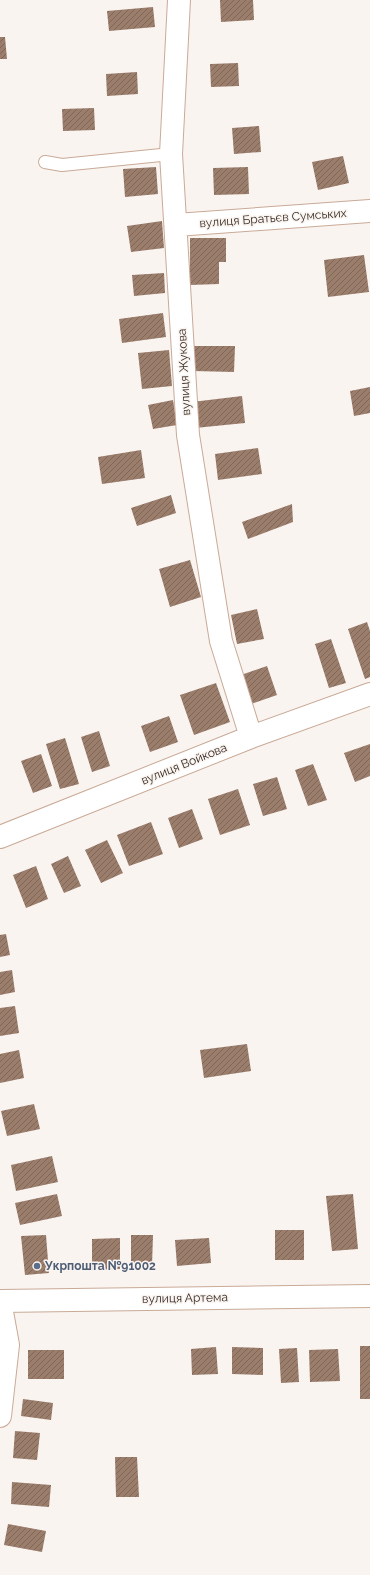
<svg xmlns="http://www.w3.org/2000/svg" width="370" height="1575" font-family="Raleway,sans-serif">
<defs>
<pattern id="building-hatch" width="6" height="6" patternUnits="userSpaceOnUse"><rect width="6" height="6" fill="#9b7d6c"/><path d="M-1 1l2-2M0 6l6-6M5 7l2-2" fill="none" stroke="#7f6658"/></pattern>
</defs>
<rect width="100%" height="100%" fill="#faf4f0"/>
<!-- building -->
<path fill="url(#building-hatch)" d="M220 0H253L254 20 221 22Z
M153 7 155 27 109 31 107 11Z
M0 37H5L7 59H0Z
M238 63 239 86 211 87 210 64Z
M137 72 138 94 107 96 106 74Z
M94 108 95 130 63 131 62 109Z
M259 126 261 152 234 154 232 128Z
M343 156 349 183 318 190 312 162Z
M156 167 158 194 125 197 123 169Z
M248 167 249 194 214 195 213 168Z
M162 221 164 248 131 252 127 226Z
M190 238H226V262H219V284L190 285Z
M364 255 369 292 328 297 324 260Z
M164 273 165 293 134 296 132 275Z
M163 313 166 337 122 343 119 319Z
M193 346H235L234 372 193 371Z
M169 350 172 386 142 389 138 353Z
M370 387V413L354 416 350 391Z
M242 396 245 423 195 428 192 402Z
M173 400 177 425 153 429 148 405Z
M258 448 262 474 218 480 215 454Z
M141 450 145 478 102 484 98 457Z
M171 495 176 513 137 526 131 508Z
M292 504 293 522 248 539 242 522Z
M190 560 201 597 170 607 159 569Z
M257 609 264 639 237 644 231 615Z
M367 622 370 631V677L365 679 348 629Z
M331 639 346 683 329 688 315 644Z
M267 666 277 695 251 704 241 675Z
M216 683 230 722 194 735 180 695Z
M169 716 178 742 150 752 141 726Z
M99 731 110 766 92 772 81 737Z
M65 738 79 784 60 789 46 744Z
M370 744V776L355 782 344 753Z
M41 754 52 786 33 793 21 761Z
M313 764 327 800 308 806 295 770Z
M277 777 287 809 263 816 253 784Z
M238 789 250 825 220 835 208 799Z
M192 809 203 839 179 848 168 818Z
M151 822 163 854 129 866 117 835Z
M107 840 123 873 101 883 85 850Z
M68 856 81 886 64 893 51 864Z
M36 866 48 899 26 908 13 875Z
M6 934 10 955 0 957V935Z
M12 970 15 992 0 995V972Z
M15 1006 19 1033 0 1036V1008Z
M247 1044 251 1071 204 1078 200 1050Z
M19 1050 24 1078 0 1083V1054Z
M34 1104 40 1129 7 1136 1 1111Z
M52 1156 58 1182 16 1191 11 1165Z
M57 1194 62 1216 20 1225 15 1203Z
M353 1194 358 1249 332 1251 326 1196Z
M275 1230H304V1260H275Z
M46 1235 49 1273 25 1275 21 1236Z
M131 1235H153L152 1266H131Z
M120 1238V1269L92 1270V1239Z
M209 1238 211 1263 177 1266 175 1240Z
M360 1346H370V1399H360Z
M216 1347 218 1374 192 1375 191 1349Z
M232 1347 263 1348V1375L232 1374Z
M297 1348 299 1382 281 1383 279 1349Z
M338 1349 340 1381 310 1382 309 1350Z
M28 1350H64V1379H28Z
M23 1399 53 1403 51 1420 21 1416Z
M15 1431 40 1433 37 1460 13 1458Z
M115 1457H137L139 1497H116Z
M12 1482 51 1485 49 1507 11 1504Z
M8 1524 46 1531 42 1552 4 1545Z"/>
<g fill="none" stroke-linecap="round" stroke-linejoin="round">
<defs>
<path id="lane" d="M45 162 62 165 171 154"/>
<path id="street" d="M179 0 171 154 188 435 221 641 251 737
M176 225 370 211
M0 837 251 737 370 694
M0 1301 8 1345 0 1416"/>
<path id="secondary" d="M0 1301 370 1296"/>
</defs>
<!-- lane casing -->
<use href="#lane" stroke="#c9aa97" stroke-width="14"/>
<!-- street casing -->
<use href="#street" stroke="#c9aa97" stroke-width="24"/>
<!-- secondary casing -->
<use href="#secondary" stroke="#c9aa97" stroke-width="24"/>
<!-- lane -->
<use href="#lane" stroke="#fff" stroke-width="12"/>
<!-- street -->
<use href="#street" stroke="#fff" stroke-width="22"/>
<!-- secondary -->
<use href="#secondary" stroke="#fff" stroke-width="22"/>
</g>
<!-- markers -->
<circle fill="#5c6f8a" stroke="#faf4f0" stroke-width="1.5" cx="37" cy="1266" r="4"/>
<g text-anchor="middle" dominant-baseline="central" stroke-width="3" stroke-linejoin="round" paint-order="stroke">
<!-- street labels -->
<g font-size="12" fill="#352922" stroke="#faf4f0">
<text transform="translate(273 218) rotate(-4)">вулиця Братьєв Сумських</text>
<text transform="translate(184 372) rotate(-93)">вулиця Жукова</text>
<text transform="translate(184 764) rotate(-22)">вулиця Войкова</text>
<text transform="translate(185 1298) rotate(-1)">вулиця Артема</text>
</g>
<!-- service labels -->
<g font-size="12" font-weight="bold" fill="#4e5e75" stroke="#faf4f0" text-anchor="start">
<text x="45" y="1266">Укрпошта №91002</text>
</g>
</g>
</svg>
